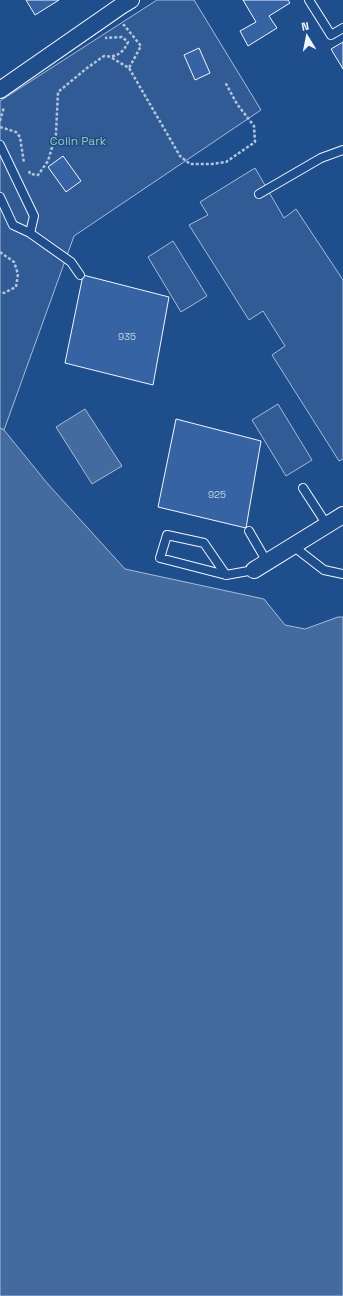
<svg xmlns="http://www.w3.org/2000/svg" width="343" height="1296" font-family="'Space Grotesk',sans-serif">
<rect width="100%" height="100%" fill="#1f4e8c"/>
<!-- built -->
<path fill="#305b95" stroke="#a8bbd7" d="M157 0H194L261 110 74 236 4 430 0 428V101Z
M255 168 284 218 296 209 343 280V459L339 461 272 355 285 346 263 311 249 320 189 225 208 215 200 202Z
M173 241 207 296 181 312 148 257Z
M278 404 312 460 286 476 252 420Z"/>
<!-- water -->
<path fill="#446ba0" stroke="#a8bbd7" d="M85 409 122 466 92 484 56 427Z
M0 428 4 430 47 483 125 569 264 599 285 625 305 629 338 617H343V1296H0Z"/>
<!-- building -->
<path fill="#3563a3" stroke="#f2f6ff" d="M26 0H59L35 15Z
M243 0H288L290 3 269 16 277 28 248 46 240 31 256 22Z
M343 42V69L331 49Z
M199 48 210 73 195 80 184 55Z
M63 156 81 181 66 192 48 167Z
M83 275 169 297 153 385 65 363Z
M176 419 261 441 246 528 158 507Z"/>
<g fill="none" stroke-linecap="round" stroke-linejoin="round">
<defs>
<path id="lane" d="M309 0 331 35 343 28
M0 145 34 216 30 233 71 262 80 275
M259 194 321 158 343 150
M0 197 13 225 30 233
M303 488 327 525
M249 531 267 562
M293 546 324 570 343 574
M226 575 204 543 167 535 160 558 226 575 254 570"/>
<path id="street" d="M0 90 121 6 131 0
M254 570 343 515"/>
</defs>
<!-- lane casing -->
<use href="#lane" stroke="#f2f6ff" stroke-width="10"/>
<!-- street casing -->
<use href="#street" stroke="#f2f6ff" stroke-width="18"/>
<!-- path -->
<path stroke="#b3c4dc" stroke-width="2.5" stroke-dasharray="3 2" stroke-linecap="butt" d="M123 26 124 25 141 46 129 68
M112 58 129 68 180 156 190 164H212L226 162 255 142 254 126 237 104 225 82
M0 121 4 107
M0 127 16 132 20 137 24 163
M29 171 30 174 38 175 48 161 56 134 58 92 87 68 104 56C116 58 123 53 128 42L122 37 105 38
M0 252 14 262 18 274 16 287 4 293 0 292"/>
<!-- lane -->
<use href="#lane" stroke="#1f4e8c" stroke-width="8"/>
<!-- street -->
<use href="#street" stroke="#1f4e8c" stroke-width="16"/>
</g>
<g text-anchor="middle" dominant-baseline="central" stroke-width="3" stroke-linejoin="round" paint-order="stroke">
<!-- number labels -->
<g font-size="10" fill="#c3d1e8">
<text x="127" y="336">935</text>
<text x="217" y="494">925</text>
</g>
<!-- park labels -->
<g font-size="12" fill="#97c8a6" stroke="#1f4e8c">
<text x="78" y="141">Colin Park</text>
</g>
</g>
<!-- north arrow -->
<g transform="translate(307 36) rotate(350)" stroke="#1f4e8c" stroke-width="3" paint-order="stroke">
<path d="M0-3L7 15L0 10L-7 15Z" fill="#f2f6ff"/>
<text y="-6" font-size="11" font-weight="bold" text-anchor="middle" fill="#f2f6ff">N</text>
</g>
</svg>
